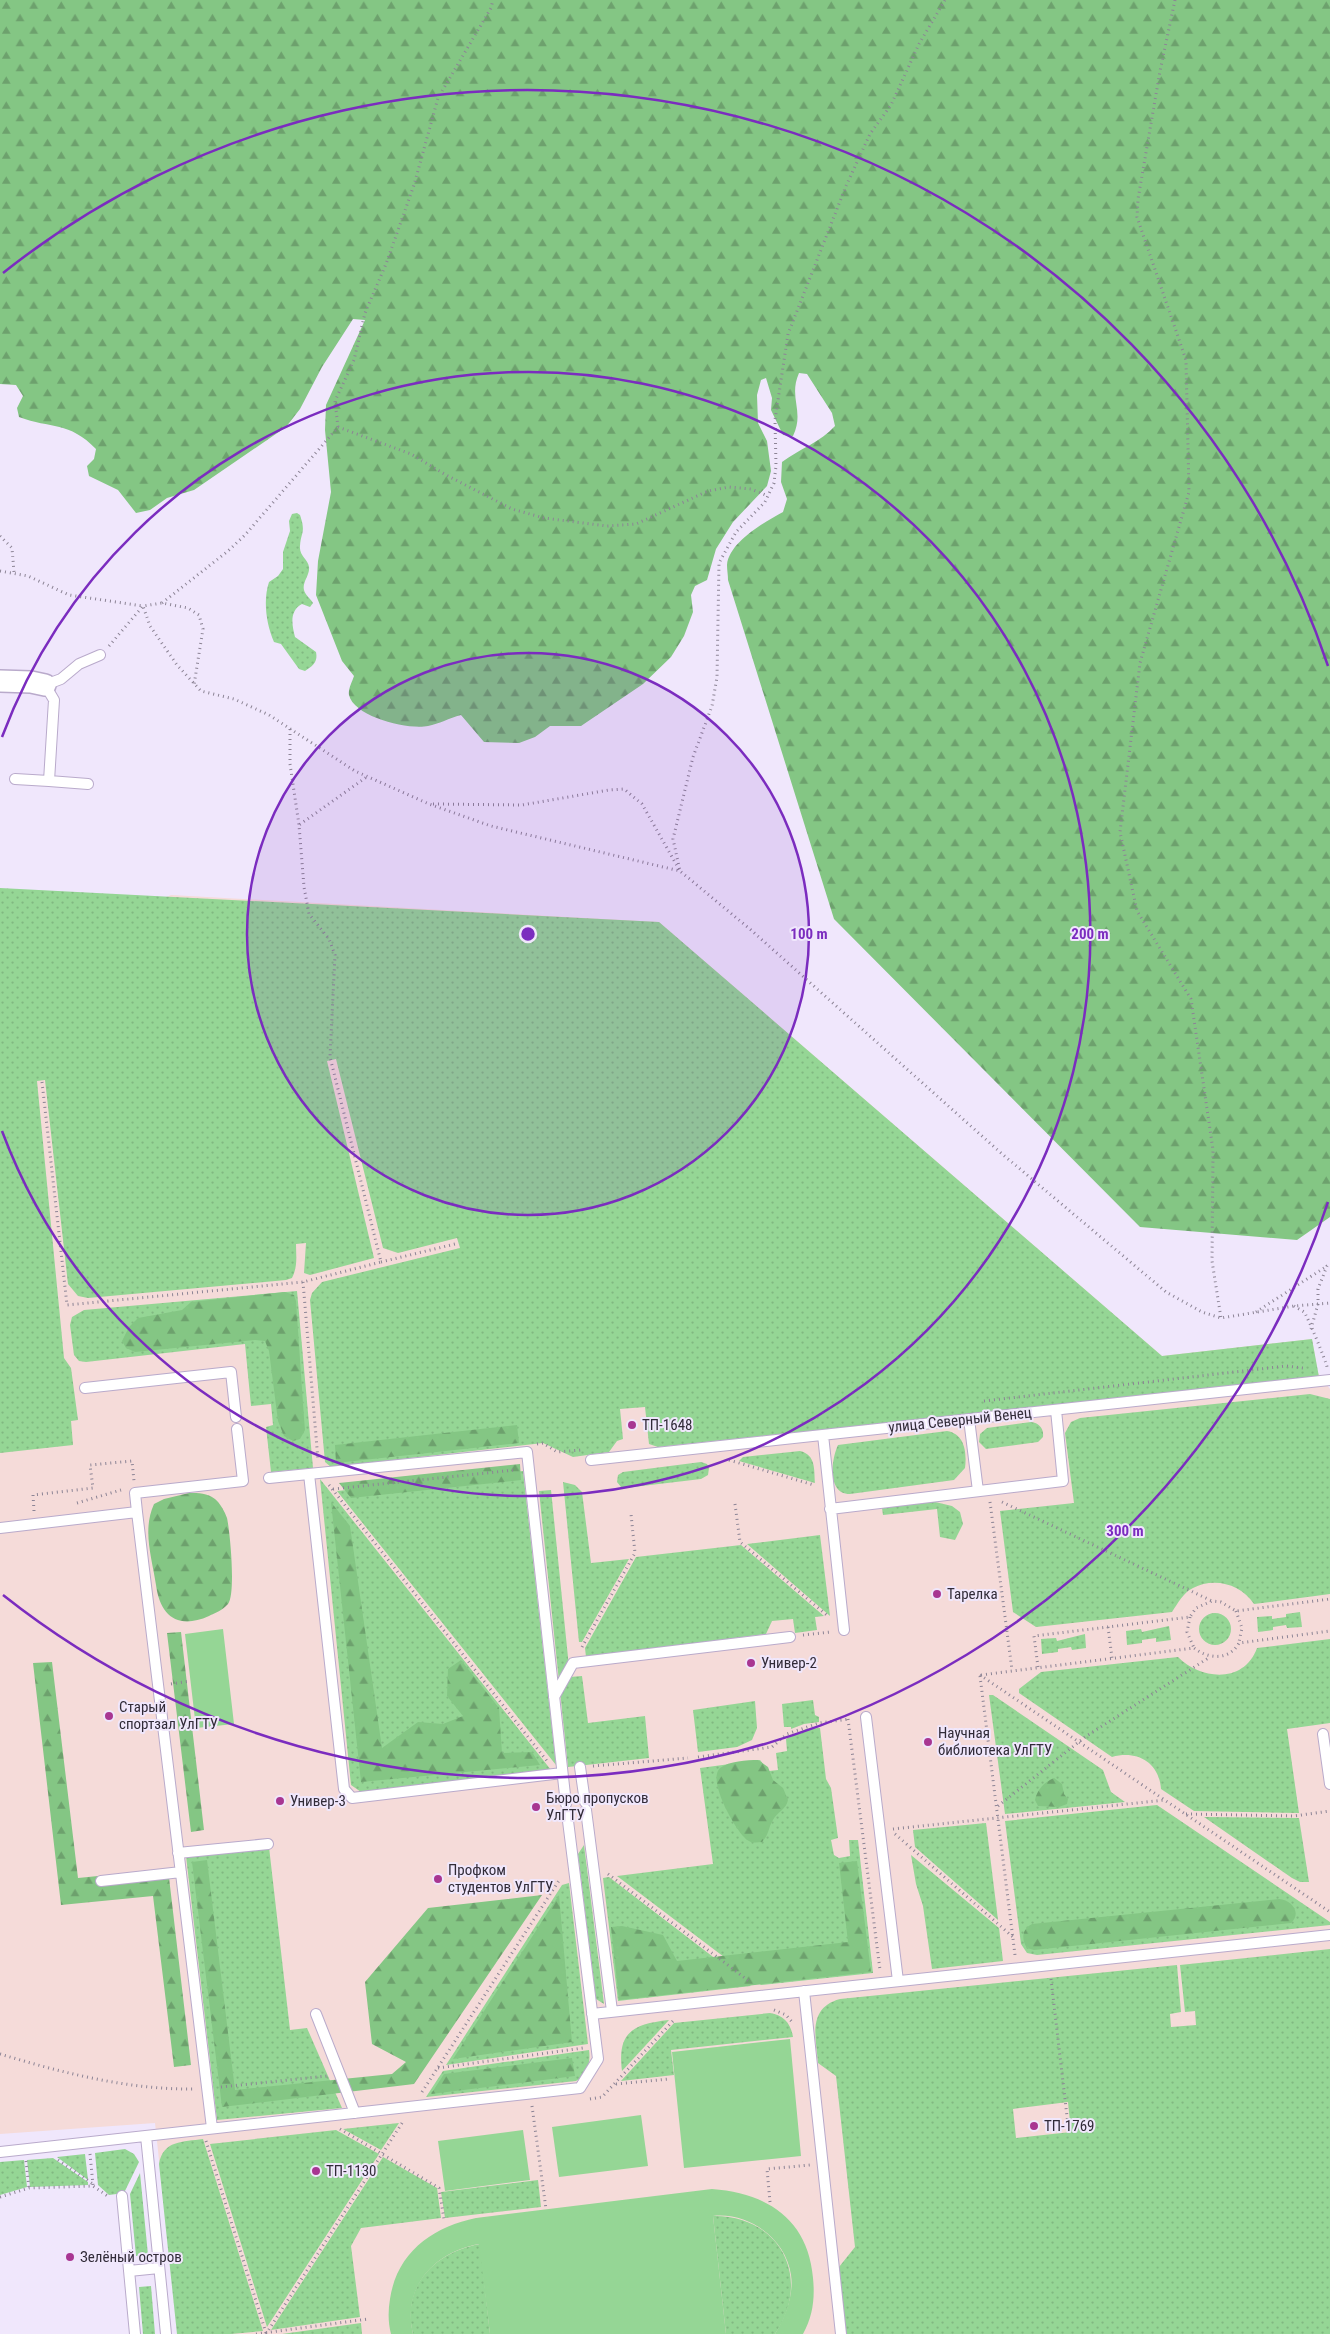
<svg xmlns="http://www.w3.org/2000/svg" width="1330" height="2334" font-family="'Roboto Condensed',sans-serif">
<defs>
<pattern id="grass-dots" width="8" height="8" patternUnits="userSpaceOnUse" patternTransform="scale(1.25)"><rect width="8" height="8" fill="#95d695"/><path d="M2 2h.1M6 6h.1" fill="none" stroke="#81b881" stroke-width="1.8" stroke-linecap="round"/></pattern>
<pattern id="forest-firs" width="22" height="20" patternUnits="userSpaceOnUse" patternTransform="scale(1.25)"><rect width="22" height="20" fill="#84c684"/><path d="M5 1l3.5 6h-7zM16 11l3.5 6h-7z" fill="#6da16d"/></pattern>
</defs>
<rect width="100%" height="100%" fill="#f0e7fc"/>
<!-- education -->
<path fill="#f5dbd9" d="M171 895 659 922 1162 1356 1312 1339 1318 1373 1330 1389V2334H178L155 2123 0 2134V975Z"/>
<!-- grass -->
<path fill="url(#grass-dots)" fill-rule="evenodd" d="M297 513 300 515C306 533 301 531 300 546 299 556 308 559 309 567 310 575 302 582 304 590 305 595 311 599 313 603L310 607 302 604C289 611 292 625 295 637L316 652C318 662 313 666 305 671L299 669 281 644 274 642C266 624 263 600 269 582L278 576 283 569V552L290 531 289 521 292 514Z
M0 888 659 922 1162 1356 1312 1339 1319 1377 658 1447 649 1444 645 1407 620 1409 623 1439 617 1441 609 1452 573 1457 543 1443 331 1467 325 1462 310 1300 312 1293 322 1282 460 1248 457 1238 398 1253 383 1248 336 1059 327 1061 374 1258 310 1275 304 1273 306 1243 296 1244C296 1256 298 1266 292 1278L286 1280 88 1298 78 1296 68 1284 45 1080 37 1081 64 1358 71 1368 78 1420 71 1421 73 1445 0 1453Z
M297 1291 313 1468 271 1472 266 1427 273 1425 271 1404 251 1406 245 1344 86 1362 79 1361 74 1355 70 1325 72 1317 84 1310Z
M1310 1394 1330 1399V1594L1254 1604C1241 1584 1214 1577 1193 1588 1183 1593 1178 1603 1172 1612L1036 1627 1013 1612 1000 1511 1074 1503 1065 1433 1071 1422 1080 1418Z
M1031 1422C1039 1423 1044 1428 1043 1437L1038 1442 986 1449 979 1442 980 1434 987 1428Z
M947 1431C965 1434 967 1453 965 1468L954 1480 850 1494C827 1494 831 1460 838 1445Z
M800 1451C816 1455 814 1469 815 1483L739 1461 743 1457Z
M701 1462 707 1464 709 1468 708 1475 701 1479 625 1488 621 1487 617 1482 618 1475 623 1472Z
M523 1471 556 1765 337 1491Z
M320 1479 551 1770 361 1792 351 1785Z
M563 1482 575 1485 582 1492 591 1563 629 1559 582 1642H579Z
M551 1490 570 1677 582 1676 588 1723 645 1716 649 1758 568 1767 539 1491Z
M931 1501 952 1506 960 1512 963 1524 955 1540 940 1537 937 1509 883 1515 882 1508Z
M820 1535 830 1616 747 1544Z
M741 1545 824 1616 815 1617 817 1630 795 1633 793 1619 772 1621 766 1634 586 1657 585 1648 636 1557Z
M1300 1612 1302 1627 1287 1628 1286 1625 1273 1627V1630L1258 1632 1257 1617 1272 1616V1619L1286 1617V1614Z
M1199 1629a16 16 0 1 1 32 0a16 16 0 1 1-32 0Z
M1169 1626 1171 1640 1156 1642V1638L1142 1640V1643L1127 1645 1126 1631 1141 1629 1142 1632Z
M1085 1634 1086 1648 1072 1650 1071 1647 1058 1649V1652L1042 1654 1041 1639 1056 1638 1057 1641Z
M1330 1639V1723L1287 1729 1299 1813 1194 1811 1161 1789C1159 1762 1137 1750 1112 1757L1019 1693V1689L1041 1672 1178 1657C1201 1680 1244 1684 1257 1648Z
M989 1695H993L1103 1770 1111 1792 1125 1802 1005 1814Z
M813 1700 815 1715 819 1717V1722L804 1724 791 1729V1727H784L782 1704Z
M755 1701 757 1728 752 1740 737 1747 698 1752 693 1710Z
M820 1728 826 1779 831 1788 838 1838 831 1840 834 1855 839 1858 850 1856 849 1840H858L873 1973 761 1985 617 1876 713 1864 700 1768 760 1760 769 1771 778 1770 776 1753 787 1751 786 1739 806 1729Z
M1157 1805 1330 1922V1925L1037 1955 1027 1953 1021 1944 1005 1821Z
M1204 1817 1299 1818 1309 1882H1300L1292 1878Z
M986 1823 998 1920 915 1847 913 1830Z
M584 1845 604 2004 596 1999 578 1854Z
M269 1847 290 2030 307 2028 342 2108 217 2120 186 1856Z
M911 1855 999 1928 1003 1961 932 1969 923 1906 916 1884Z
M609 1877 751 1986 618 2001 603 1878Z
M569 1883 588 2044 446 2065 562 1885Z
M1330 1949V2334H846L839 2267 855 2247 836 2076 818 2063C816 2037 807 2008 840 1999L1177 1965 1181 2012 1170 2014 1171 2027 1196 2025 1195 2011 1185 2012 1180 1965ZM1068 2102 1071 2132 1016 2138 1013 2109Z
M770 2013C784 2015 791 2024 793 2037L671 2050 674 2075 621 2081 674 2023Z
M669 2020 622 2071C617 2032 633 2024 669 2020Z
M589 2050C591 2062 587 2076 576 2081L426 2097 443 2071Z
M399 2123 381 2150 343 2129Z
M336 2130 379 2154 267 2327 210 2144Z
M203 2139 263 2331 231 2334H177L159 2164C163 2140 183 2142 203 2139Z
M125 2149 134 2154 139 2162 124 2193 109 2195 98 2185 95 2153Z
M85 2154 88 2180 57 2157Z
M383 2157 437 2188 441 2218 361 2228 351 2246 360 2317 271 2330Z
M53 2158 88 2182V2185L30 2187 27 2160Z
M24 2160 27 2187 0 2195V2162Z
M140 2173 148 2255 136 2256 130 2194Z
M538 2180 541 2207 445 2218 441 2192Z
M713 2216C780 2215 813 2278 775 2334H726Z
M480 2244 490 2334H413C401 2286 435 2252 480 2244Z
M151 2286 155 2334H143L139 2287Z
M361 2323 362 2334H282Z"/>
<!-- forest -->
<path fill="url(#forest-firs)" d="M0 0H1330V1217L1297 1240 1140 1227 834 919 728 580C728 575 727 570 727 565 729 542 765 522 783 512L787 499 781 482 782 462C799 449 821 442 835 426L832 413 807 374 799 373C788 398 805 411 793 436L783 435 771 410 772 398 766 378 761 380 757 395 758 423 767 441 771 471 767 486 733 522 716 549 707 580 695 586 691 595 693 612 684 636 671 657 643 684 581 726H550L535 737 519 743 484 742 461 715C449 718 439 724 428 726 408 730 354 717 349 695 348 689 352 682 354 676L342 661 316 595 318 561 331 492 325 430 326 405 365 320 353 319 322 367 300 409 286 427 194 490 167 498 150 510 136 513 118 490 89 476 87 466 94 459 96 449C69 421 51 429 19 417L17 408 23 396 16 385 0 384Z
M285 1292 294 1295 296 1301 304 1418 305 1430 300 1439 293 1441 284 1436 278 1421 269 1351 265 1341 255 1340 135 1352 126 1348 122 1341 129 1327 138 1318 182 1310 191 1302Z
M517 1425 519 1443 336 1463 335 1445Z
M520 1464 521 1480 351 1498 339 1483Z
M189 1493C199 1493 207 1493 215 1499 220 1503 225 1512 227 1518 230 1531 236 1594 228 1604 223 1610 215 1613 209 1616 178 1630 160 1616 156 1585 152 1558 142 1530 154 1504L164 1499Z
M331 1502 350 1526 382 1748 418 1722 443 1724 463 1716 447 1696 448 1669 461 1660 499 1708 502 1753 532 1752 540 1765 361 1782Z
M181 1632 204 1830 191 1832 167 1633Z
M52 1662 78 1878 168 1869 191 2065 174 2067 153 1896 61 1905 33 1663Z
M758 1760 768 1767 773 1780 783 1788 788 1800C786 1810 777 1812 773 1820 768 1828 769 1835 762 1842 754 1843 749 1843 744 1837 734 1827 707 1780 720 1768 729 1761 747 1760 758 1760Z
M1054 1778 1062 1784 1064 1794 1068 1799 1067 1804 1059 1807 1038 1806 1035 1800C1037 1790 1044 1782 1054 1778Z
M207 1860 235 2090 392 2074 406 2062 372 2044 365 1982 428 1908 542 1895 414 2084 222 2107 192 1862Z
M857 1861 871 1972 619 2000 611 1927 622 1926 663 1935 677 1961 848 1942 839 1863Z
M559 1895 572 2042 453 2059Z
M1279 1899C1292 1900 1302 1913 1291 1923L1034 1950 1027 1948C1021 1939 1022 1929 1032 1924Z
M572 2058 575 2076 431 2094 444 2074Z"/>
<!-- pitch -->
<path fill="#95d695" d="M223 1629 234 1724 196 1728 185 1634Z
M790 2039 801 2156 684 2168 672 2052Z
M641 2115 648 2166 559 2177 552 2127Z
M523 2130 530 2180 445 2191 438 2141Z
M712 2189C767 2193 808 2219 813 2278 815 2298 813 2316 803 2334H775C785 2318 794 2295 791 2275 786 2239 749 2212 713 2216L726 2334H490L479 2244C435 2252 402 2286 413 2334H391C388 2323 388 2311 390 2299 397 2252 433 2227 476 2218Z"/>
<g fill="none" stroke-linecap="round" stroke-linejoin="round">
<defs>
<path id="lane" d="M15 779 49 781
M88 784 49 781 54 700 45 685 61 679 79 664 100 655
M85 1388 231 1372 236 1417
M969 1419 978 1491
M823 1435 844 1630
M591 1460 1330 1380
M309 1474 344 1789 352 1798 562 1773
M269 1478 527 1452 566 1804
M830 1509 1063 1481 1056 1410
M137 1512 212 2128
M0 1528 137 1512 135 1493 243 1481 237 1429
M554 1697 573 1663 790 1637
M866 1717 898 1981
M1323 1734 1330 1784
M580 1767 585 1802
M586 1810 612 2011
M178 1853 268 1844
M101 1881 181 1872
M804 1991 841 2334
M316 2014 355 2113
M592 2014 1330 1935
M146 2136 166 2334
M0 2152 580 2088 598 2059 567 1813
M122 2196 135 2334
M129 2271 159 2268"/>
<path id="street" d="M0 681 31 682 45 685"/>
</defs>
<!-- lane casing -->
<use href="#lane" stroke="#b9aacb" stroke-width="12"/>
<!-- street casing -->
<use href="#street" stroke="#b9aacb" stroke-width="24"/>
<!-- path -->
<path stroke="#8c8495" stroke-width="3" stroke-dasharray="1 4" stroke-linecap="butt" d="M1175 0 1160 71 1138 199 1137 217 1186 360 1189 492 1140 663 1120 832 1137 911 1191 999 1213 1150 1212 1261 1221 1318
M338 427 411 454 446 475 512 509 544 518 607 526 636 524 708 491 729 487 751 489 768 496
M0 536 12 548 14 572
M0 571 28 576 69 595 143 606 150 626 177 665 201 691 234 699 269 715 355 771 429 804 491 826 680 871 751 930 1001 1153 1166 1292 1202 1312 1221 1318 1294 1306 1330 1303
M162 603 228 551 245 535 338 427 335 401 354 360 365 313 386 264 414 185 438 98 491 8 493 0
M109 646 143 606 162 603 188 608 199 615 203 629 194 685
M290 729V764L299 825
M433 804 522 805 609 790 624 789 642 804 680 871 673 839 693 757 712 706 717 677 719 563 736 532 765 502 774 483 776 466 775 420 788 334 846 186 870 134 891 105 919 44 945 0
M42 1082 67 1305 303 1282 381 1262 330 1057 335 955 329 939 309 914 304 887 299 825 368 776
M381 1262 455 1244
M303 1282 318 1460
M1294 1306C1297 1308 1301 1310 1304 1312 1307 1315 1326 1361 1327 1367
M1256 1312 1327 1266
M1311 1329 1318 1304V1289L1327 1266 1330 1264
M984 1401 1286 1366 1303 1368
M537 1444 543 1443 557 1452 581 1450
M729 1460 814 1485
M329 1485 547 1761
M333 1489 515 1470
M990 1502 1012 1670
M1002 1502 1212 1601
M77 1503 121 1490
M735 1504 740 1542 829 1617
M34 1511 33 1495 93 1488 90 1465 132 1461 134 1481
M1236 1611 1242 1628 1239 1642
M1190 1617 1187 1632 1194 1648
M1108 1627 1112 1658
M803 1635 831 1632
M582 1647 635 1553 631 1514
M1038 1667 1034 1636 1190 1617 1196 1608 1212 1601 1221 1602 1236 1611 1330 1599
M980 1675 1330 1912
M981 1675 1194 1648C1208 1659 1229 1661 1239 1643L1330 1631
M980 1676 1015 1955
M171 1684 190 1681
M848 1719 880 1970
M698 1757 772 1747 787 1734 819 1723 850 1719
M593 1766 688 1758
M998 1806 1085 1737 1210 1657
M1186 1814 1294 1816 1330 1811
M893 1829 1165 1800
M895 1834 1013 1937
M608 1874 750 1982
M1051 1979 1068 2125
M774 2010 786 2015 793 2023
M0 2054C63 2073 129 2090 195 2089
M438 2068 583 2048
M616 2084 669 2079
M221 2087 327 2076
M422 2092 560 1879
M590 2099 602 2097 673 2021V2018
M532 2106 546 2209
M340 2129 439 2188 444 2219
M206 2141 266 2333
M90 2154 93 2185
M58 2160 93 2184
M26 2161 29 2188
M0 2197 29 2188 93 2186 109 2197
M770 2202 767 2169 810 2165
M256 2334 368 2319
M266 2334 404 2120"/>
<!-- lane -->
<use href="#lane" stroke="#fff" stroke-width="10"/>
<!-- street -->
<use href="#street" stroke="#fff" stroke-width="21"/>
</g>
<!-- distance rings -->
<circle cx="528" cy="934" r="281" fill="#7b2cbf" fill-opacity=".12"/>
<g fill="none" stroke="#7b2cbf" stroke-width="2.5">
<circle cx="528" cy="934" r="281"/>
<path d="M2 737A562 562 0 1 1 2 1131"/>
<path d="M1328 1202A844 844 0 0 1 3 1595M3 273A844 844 0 0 1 1328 666"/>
</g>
<!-- markers -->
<g fill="#a83692" stroke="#f0e7fc" stroke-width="2">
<circle cx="632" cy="1425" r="5"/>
<circle cx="937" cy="1594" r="5"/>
<circle cx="751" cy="1663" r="5"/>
<circle cx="109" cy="1716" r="5"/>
<circle cx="928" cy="1742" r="5"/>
<circle cx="280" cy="1801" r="5"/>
<circle cx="536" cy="1807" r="5"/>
<circle cx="438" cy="1879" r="5"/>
<circle cx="1034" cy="2126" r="5"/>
<circle cx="316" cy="2171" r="5"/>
<circle cx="70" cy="2257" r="5"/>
</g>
<g text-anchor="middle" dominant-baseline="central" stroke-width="4" stroke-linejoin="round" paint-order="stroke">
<!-- street labels -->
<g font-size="15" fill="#312b38" stroke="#f0e7fc">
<text transform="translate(960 1420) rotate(-6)">улица Северный Венец</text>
</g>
<!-- poi labels -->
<g font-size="15" fill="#312b38" stroke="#f0e7fc" text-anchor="start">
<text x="642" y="1425">ТП-1648</text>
<text x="947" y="1594">Тарелка</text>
<text x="761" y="1663">Универ-2</text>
<text x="119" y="1707">Старый<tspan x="119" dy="17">спортзал УлГТУ</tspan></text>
<text x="938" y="1733">Научная<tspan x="938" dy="17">библиотека УлГТУ</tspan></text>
<text x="546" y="1798">Бюро пропусков<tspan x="546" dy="17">УлГТУ</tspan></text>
<text x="290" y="1801">Универ-3</text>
<text x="448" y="1870">Профком<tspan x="448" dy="17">студентов УлГТУ</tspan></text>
<text x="1044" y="2126">ТП-1769</text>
<text x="326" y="2171">ТП-1130</text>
<text x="80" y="2257">Зелёный остров</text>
</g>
</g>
<circle cx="528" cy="934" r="8" fill="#7b2cbf" stroke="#f0e7fc" stroke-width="2.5"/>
<g font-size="15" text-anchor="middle" font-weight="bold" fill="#7b2cbf" stroke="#f0e7fc" stroke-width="4" stroke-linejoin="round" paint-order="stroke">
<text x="809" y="939">100 m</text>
<text x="1090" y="939">200 m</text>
<text x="1125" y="1536">300 m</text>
</g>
</svg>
